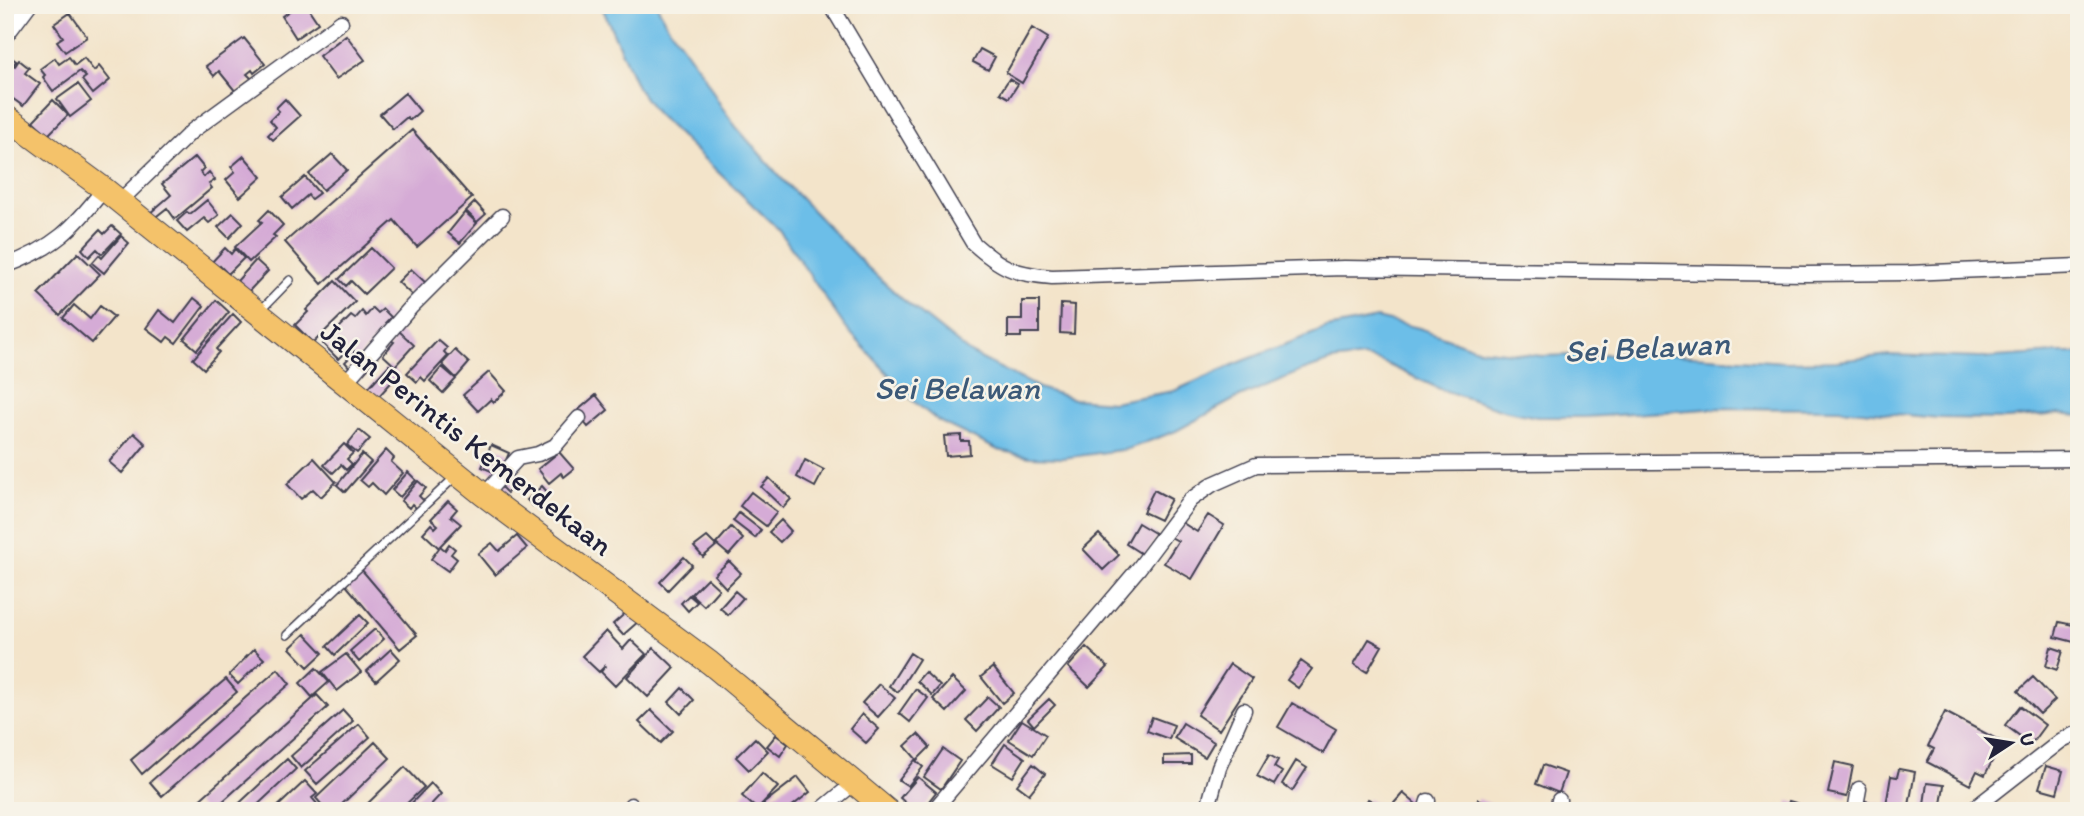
<svg xmlns="http://www.w3.org/2000/svg" width="2084" height="816" font-family="Itim,sans-serif">
<rect width="100%" height="100%" fill="#f7f3e8"/>
<filter id="ink" filterUnits="userSpaceOnUse"><feTurbulence type="fractalNoise" baseFrequency=".0143" numOctaves="2"/><feDisplacementMap in="SourceGraphic" scale="14" xChannelSelector="R" yChannelSelector="G"/><feConvolveMatrix kernelMatrix="1 2 1 2 8 2 1 2 1" color-interpolation-filters="sRGB"/></filter>
<filter id="wash" filterUnits="userSpaceOnUse"><feTurbulence type="fractalNoise" baseFrequency=".00686" numOctaves="4" result="noise"/><feDisplacementMap in="SourceGraphic" scale="28" xChannelSelector="R" yChannelSelector="G"/><feGaussianBlur stdDeviation="1.57" result="paint"/><feColorMatrix in="noise" values="0 0 0 0 0 0 0 0 0 0 0 0 0 0 0 0 0 1.4 0 .05"/><feComposite in="paint" operator="in"/></filter>
<g filter="url(#wash)">
<rect width="100%" height="100%" fill="#f3e4ca"/>
<!-- water -->
<path fill="#6cbee8" stroke="#477092" stroke-width="2" d="M601 5H657L666 23 703 74 721 106 737 128 781 178 865 265 901 298 970 353 1039 388 1074 399 1112 402 1174 391 1233 365 1327 328 1377 318 1419 328 1477 349 1542 356 1646 353 1786 362 1837 361 1889 355 1981 358 2056 353H2079V416L2057 414 2007 419 1939 418 1839 409 1721 408 1586 417H1537L1503 410 1440 389 1380 361 1363 357 1331 361 1299 372 1235 399 1176 431 1128 449 1063 458 1030 457 998 450 938 421 912 400 845 327 779 230 656 113 637 87Z"/>
<g id="blocks">
<!-- building -->
<path fill="#d5abd6" d="M298 5H306L318 23 296 38 282 16Z
M70 13 87 37 65 52 57 41 63 37 54 24Z
M1032 28 1048 38 1022 83 1006 73Z
M346 35 365 60 336 79 319 56Z
M244 38 265 64 254 73 252 70 247 74 252 79 236 92 219 71 214 76 206 66Z
M980 49 995 57 988 70 973 62Z
M8 55 16 61 13 65 15 66 19 60 29 68 25 73 40 84 23 106 5 93V59Z
M69 57 75 65 84 58 94 71 99 66 110 80 93 94 82 80 86 77 80 71 53 91 43 77 45 75 40 69 55 58 59 64Z
M1009 79 1018 84 1009 98 1000 93Z
M78 84 91 101 70 117 57 99Z
M405 93 420 111 410 120 407 117 393 129 380 114Z
M285 99 300 116 273 140 268 135 276 127 270 120 279 111 276 108Z
M53 100 68 115 48 135 33 121Z
M412 130 472 198 417 247 394 220 322 284 285 242Z
M332 154 347 170 323 190 309 174Z
M244 156 262 177 240 197 226 180 235 172 231 167Z
M195 157 204 168 200 172 204 177 209 172 215 180 209 184 212 188 175 219 167 208 153 219 149 214 171 195 162 184Z
M305 177 319 193 311 199 308 195 292 209 282 197Z
M207 200 219 215 209 223 204 218 187 232 177 221 187 212 190 214Z
M475 202 486 214 477 222 466 211Z
M269 210 283 225 273 235 276 237 249 262 235 247 262 222 259 220Z
M465 212 477 223 460 243 448 233Z
M233 213 243 223 229 238 218 227Z
M112 226 121 234 102 254 97 249 89 257 82 249 100 230 104 234Z
M121 236 129 243 104 273 92 263 99 255 102 258Z
M225 248 231 254 235 249 244 258 228 274 220 266 216 270 210 264Z
M371 248 391 268 364 294 351 281 346 286 339 279Z
M78 253 100 274 60 315 38 294Z
M256 260 268 271 248 292 237 281Z
M411 269 428 285 415 298 398 282Z
M335 281 355 302 313 343 295 325 308 312 306 310Z
M194 298 204 306 176 343 168 337 164 342 146 328 159 310 175 323Z
M216 300 229 312 197 350 184 339Z
M1022 301H1039V333H1021V337H1008V320H1022Z
M1061 304 1075 305 1074 334 1060 333Z
M74 305 90 319 100 306 114 317 92 343 63 318Z
M373 308 378 313 383 309 391 317 386 322 388 324 350 368 345 362 355 352 350 347 338 359 323 344 351 316 355 319 362 311 366 316Z
M233 314 241 322 216 349 219 352 204 369 193 359Z
M399 331 414 345 395 366 383 355 394 342 391 340Z
M438 340 447 348 444 352 448 356 425 381 421 377 417 382 407 373Z
M455 350 469 363 456 378 442 364Z
M389 365 399 374 378 397 368 388Z
M442 367 456 379 443 393 430 381Z
M489 372 506 391 494 402 491 399 478 411 463 395Z
M596 395 608 410 588 427 576 412Z
M359 430 370 439 357 453 347 445Z
M134 433 146 444 122 473 109 462Z
M961 435V441H969L970 454 946 456 944 436Z
M344 444 353 453 347 459 352 464 346 470 341 465 333 473 324 465Z
M491 445 509 453 500 475 482 467Z
M386 450 394 458 391 462 403 473 384 495 372 483 368 487 360 480Z
M559 452 574 469 564 477 561 473 549 483 538 469Z
M362 454 371 462 345 492 337 485Z
M314 458 336 482 321 497 313 489 301 499 287 484Z
M805 460 824 470 815 487 797 477Z
M408 472 416 480 400 497 392 490Z
M510 475 517 482 507 493 499 485Z
M769 478 791 499 783 508 761 487Z
M418 481 426 488 419 496 424 501 417 509 412 504 409 508 401 501Z
M542 486 548 493 533 506 527 500Z
M1154 490 1171 499 1160 520 1143 512Z
M751 492 777 512 766 526 740 506Z
M448 501 457 509 451 516 461 524 440 546 445 550 449 544 455 549 451 554 457 559 448 571 431 559 439 548 423 533 431 524 435 528 438 525 431 519Z
M739 513 761 530 755 538 733 521Z
M1208 515 1224 525 1192 579 1164 563 1178 541 1169 536 1178 520 1197 532Z
M781 520 791 531 780 542 769 532Z
M1138 523 1158 535 1145 556 1126 544Z
M731 527 743 539 729 555 716 544Z
M1099 534 1119 555 1103 570 1083 549Z
M517 536 527 548 495 575 478 554 492 543 499 551Z
M707 537 716 546 703 557 694 547Z
M684 557 692 565 668 590 660 582Z
M729 561 741 573 726 588 714 575Z
M361 569 417 635 400 649 345 584Z
M707 578 719 589 704 606 691 594Z
M735 591 743 598 728 615 720 608Z
M689 595 697 602 688 611 681 603Z
M629 610 639 621 623 635 613 624Z
M360 615 368 623 335 655 327 646Z
M2059 622 2078 626 2074 642 2055 637Z
M375 629 384 639 359 662 350 651Z
M606 631 623 649 631 640 646 654 615 686 601 672 606 665 599 672 582 656Z
M305 634 323 653 308 667 290 648Z
M1369 639 1382 646 1367 672 1354 664Z
M1086 647 1108 667 1089 687 1068 667Z
M2051 647 2063 651 2057 670 2046 666Z
M654 648 675 668 648 697 627 677Z
M254 649 264 659 238 684 229 675Z
M391 649 400 659 376 681 367 671Z
M910 653 919 659 898 692 889 686Z
M346 654 361 672 337 691 322 672Z
M1301 661 1312 669 1298 688 1287 680Z
M1230 664 1252 679 1219 730 1197 715Z
M993 667 1014 693 1002 703 981 677Z
M316 668 329 682 312 697 300 683Z
M278 669 290 684 162 796 150 782Z
M925 672 940 686 932 695 917 681Z
M2033 677 2055 700 2040 714 2018 691Z
M952 678 966 691 947 712 933 699Z
M226 679 237 692 142 774 131 760Z
M879 684 895 698 878 717 862 703Z
M682 688 694 700 681 714 669 702Z
M916 689 928 698 910 722 899 713Z
M317 695 328 707 212 811H204L196 803Z
M988 697 999 707 977 731 966 720Z
M1049 699 1055 705 1034 726 1028 719Z
M1292 703 1336 729 1323 753 1278 727Z
M2020 706 2045 725 2031 744 2005 725Z
M343 710 353 721 301 768 291 756Z
M651 710 673 731 661 743 639 722Z
M1945 712 2002 742 1985 775 1977 771 1970 785 1927 762 1934 749 1928 746Z
M862 714 879 729 866 743 850 729Z
M1152 717 1174 725 1169 739 1147 731Z
M1022 720 1046 735 1033 755 1009 740Z
M1183 723 1214 742 1205 757 1174 738Z
M359 724 370 737 317 784 305 771Z
M918 734 930 747 917 760 905 746Z
M776 735 788 744 780 756 767 746Z
M755 738 768 751 749 770 736 757Z
M375 742 390 758 335 811H327L316 798Z
M1005 744 1025 758 1013 777 992 764Z
M943 749 960 761 941 789 924 777Z
M1191 755V764H1164V756Z
M1269 755 1278 760 1274 767 1282 772 1274 785 1257 776Z
M287 759 296 769 251 811H231Z
M915 760 923 767 908 786 899 780Z
M1296 761 1307 768 1292 791 1282 784Z
M1835 762 1853 766 1847 797 1828 793Z
M1033 764 1045 774 1029 794 1017 785Z
M1543 765 1566 773 1559 793 1536 784Z
M2046 766 2063 771 2057 793 2039 788Z
M405 767 424 787 399 811H360Z
M1899 769 1915 772 1908 811H1885L1891 776 1897 777Z
M762 773 778 787 757 809 742 796Z
M798 777 810 792 786 811H768L763 804Z
M918 777 936 792 921 811H915L900 798Z
M305 781 317 794 312 798 323 811H273Z
M431 783 441 794 425 811H404Z
M1927 783 1944 785 1940 811H1923Z
M1403 793 1416 804 1410 811H1387Z
M1368 799 1383 807 1381 811H1362Z
M1478 799 1496 806 1494 811H1473Z
M1789 801 1813 808V811H1786Z
M1865 801 1882 804 1881 811H1863Z"/>
</g>
</g>
<g filter="url(#ink)">
<use href="#blocks" fill-opacity="0" stroke="#413f50" stroke-width="2"/>
<g fill="none" stroke-linecap="round" stroke-linejoin="round">
<defs>
<path id="service" d="M261 310 290 280
M287 635 455 477"/>
<path id="minor" d="M831 5 973 243C1001 268 1014 274 1052 277L1344 268 1806 274 1908 273 2079 266
M5 37 29 5
M119 202 192 131 341 22
M5 266C54 248 73 229 104 189
M344 384 412 306 502 216
M484 495 518 458 538 454 555 446 579 418
M631 805 637 811
M820 811 854 783
M933 811 1139 568 1190 500 1213 484 1256 465 2079 459
M1207 811 1219 767 1244 710
M1425 811 1428 801
M1557 811 1559 800
M1855 811 1859 789
M1971 811 2062 740 2079 732"/>
<path id="primary" d="M5 116 104 189 484 495 710 663 888 811"/>
</defs>
<!-- service casing -->
<use href="#service" stroke="#413f50" stroke-width="10"/>
<!-- minor casing -->
<use href="#minor" stroke="#413f50" stroke-width="17"/>
<!-- primary casing -->
<use href="#primary" stroke="#413f50" stroke-width="25"/>
<!-- service -->
<use href="#service" stroke="#fff" stroke-width="7"/>
<!-- minor -->
<use href="#minor" stroke="#fff" stroke-width="14"/>
<!-- primary -->
<use href="#primary" stroke="#f4c26a" stroke-width="23"/>
</g>
</g>
<g text-anchor="middle" dominant-baseline="central" stroke-width="5" stroke-linejoin="round" paint-order="stroke">
<!-- street labels -->
<g font-size="30" fill="#22223b" stroke="#f7f3e8">
<text transform="translate(467 438) rotate(38)">Jalan Perintis Kemerdekaan</text>
</g>
<!-- water labels -->
<g font-size="32" font-style="italic" fill="#3c5978" stroke="#f7f3e8">
<text transform="translate(1647 347) rotate(-3)">Sei Belawan</text>
<text x="957" y="388">Sei Belawan</text>
</g>
</g>
<!-- margin -->
<rect width="2084" height="816" fill="none" stroke="#f7f3e8" stroke-width="28"/>
<!-- north arrow -->
<g transform="translate(2011 743) rotate(78)" stroke="#f7f3e8" stroke-width="5" paint-order="stroke">
<path d="M0-5L12 26L0 18L-12 26Z" fill="#22223b"/>
<text y="-10" font-size="19" font-weight="bold" text-anchor="middle" fill="#22223b">U</text>
</g>
</svg>
